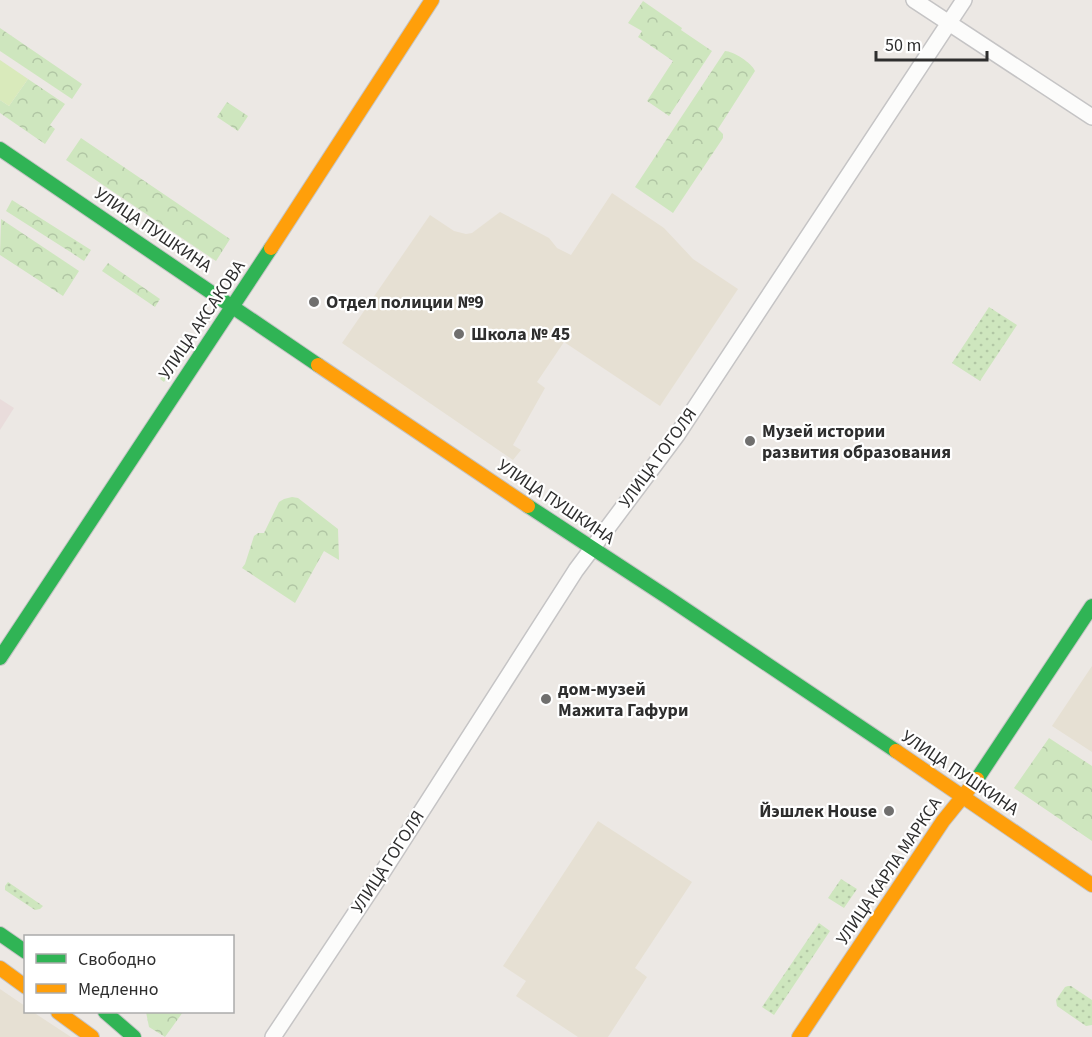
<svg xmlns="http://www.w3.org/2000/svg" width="1092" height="1037" font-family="'Source Sans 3',sans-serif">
<defs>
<pattern id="grass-dots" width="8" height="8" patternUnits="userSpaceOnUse" patternTransform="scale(1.5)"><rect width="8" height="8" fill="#cee6be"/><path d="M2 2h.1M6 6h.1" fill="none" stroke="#b1c6a4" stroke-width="1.8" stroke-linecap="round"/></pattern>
<pattern id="forest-crowns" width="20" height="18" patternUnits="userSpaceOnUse" patternTransform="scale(1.5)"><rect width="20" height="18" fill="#cee6be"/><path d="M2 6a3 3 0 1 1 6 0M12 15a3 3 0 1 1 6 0" fill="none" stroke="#b1c6a4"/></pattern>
</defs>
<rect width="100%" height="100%" fill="#ece8e4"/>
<!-- education -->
<path fill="#e6e0d3" d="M612 193 664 228 693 259 738 289 660 406 564 342 537 382 545 388 513 445 521 450 513 460 342 343 430 215 454 231 466 234 472 233 500 212 549 238 557 248 571 255Z
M1092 666V752L1052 726Z
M598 821 692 882 635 968 647 977 608 1037H578L516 996 526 981 503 966Z
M0 989 25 1006 26 1012H33L71 1037H0Z"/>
<!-- medical -->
<path fill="#e9dcdb" d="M0 399 14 408 0 430Z"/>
<!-- grass -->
<path fill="url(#grass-dots)" d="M72 238 91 250 84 261 72 253Z
M989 307 1017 325 980 381 952 363Z
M841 879 857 889 844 908 828 898Z
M8 882 43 906 40 909 35 910 5 890V886Z
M819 923 830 931 774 1015 762 1007Z
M1068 986H1071L1092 1000V1025L1086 1026 1057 1006 1056 1000 1065 987Z"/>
<!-- forest -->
<path fill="url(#forest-crowns)" d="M643 1 682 28 681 30 712 51 669 116 647 101 673 61 638 37 642 31 628 23Z
M0 28 82 84 72 99 0 51Z
M725 51C733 51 752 63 755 71L718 129 723 134V138L673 213 635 187Z
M28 79 65 104 50 125 55 129 45 144 0 113V100L9 106Z
M227 102 248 116 238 131 217 117Z
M81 138 230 239 216 261 66 160Z
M12 200 72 238V253L6 211Z
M1 219 79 271 63 296 0 255Z
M108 263 160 299 155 307 102 271Z
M187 338 192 341 164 382 160 379Z
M292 497 298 498 338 529 339 560 324 551 295 603 242 568 245 564 254 536 258 533H264L279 502 284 499Z
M1049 738 1092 766V841L1014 788Z
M146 1012H183L165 1037 149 1027Z"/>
<!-- pitch -->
<path fill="#d9eabb" d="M0 60 28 79 9 106 0 100Z"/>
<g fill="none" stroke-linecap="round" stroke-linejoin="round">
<defs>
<path id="street" d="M914 0 1092 117
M273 1037 382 873 576 570 677 435 964 0"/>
<path id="fast" d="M0 149 318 365
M528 506 667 597 896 751
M0 658 271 248
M977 779 1092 606
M0 934 26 952
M105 1012 134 1037"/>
<path id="slow" d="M271 248 432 0
M318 365 528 506
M896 751 1092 885
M0 968 26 987
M58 1012 92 1037
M799 1037 943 821 977 779"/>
</defs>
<!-- street casing -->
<use href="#street" stroke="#c5c4c5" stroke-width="18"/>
<!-- fast casing -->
<use href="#fast" stroke="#c5c4c5" stroke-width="16"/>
<!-- slow casing -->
<use href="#slow" stroke="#c5c4c5" stroke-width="16"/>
<!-- street -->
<use href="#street" stroke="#fcfcfb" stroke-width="15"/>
<!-- fast -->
<use href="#fast" stroke="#30b455" stroke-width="14"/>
<!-- slow -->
<use href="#slow" stroke="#ff9f0a" stroke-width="14"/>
</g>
<!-- markers -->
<g fill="#706f6e" stroke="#fff" stroke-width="2">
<circle cx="314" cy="302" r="6"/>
<circle cx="459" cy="334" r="6"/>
<circle cx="750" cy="441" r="6"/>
<circle cx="546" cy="699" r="6"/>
<circle cx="889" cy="811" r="6"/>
</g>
<g text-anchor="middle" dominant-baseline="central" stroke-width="4.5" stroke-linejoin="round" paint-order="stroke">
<!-- street labels -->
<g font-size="18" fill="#2e2e2e" stroke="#fff">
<text transform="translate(153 230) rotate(34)">УЛИЦА ПУШКИНА</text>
<text transform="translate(202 320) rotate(-56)">УЛИЦА АКСАКОВА</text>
<text transform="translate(658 458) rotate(-54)">УЛИЦА ГОГОЛЯ</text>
<text transform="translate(556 502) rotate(34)">УЛИЦА ПУШКИНА</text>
<text transform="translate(960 773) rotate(34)">УЛИЦА ПУШКИНА</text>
<text transform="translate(388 862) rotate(-57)">УЛИЦА ГОГОЛЯ</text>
<text transform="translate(889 871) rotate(-56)">УЛИЦА КАРЛА МАРКСА</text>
</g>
<!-- poi labels -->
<g font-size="18" font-weight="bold" fill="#2e2e2e" stroke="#fff" text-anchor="start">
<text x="326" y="302">Отдел полиции №9</text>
<text x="471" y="334">Школа № 45</text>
<text x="762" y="431">Музей истории<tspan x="762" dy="21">развития образования</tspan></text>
<text x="558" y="689">дом-музей<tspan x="558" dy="21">Мажита Гафури</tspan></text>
<text x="877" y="811" text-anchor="end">Йэшлек House</text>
</g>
</g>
<!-- legend -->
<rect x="24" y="935" width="210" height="78" fill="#ffffff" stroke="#ababab" stroke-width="1.5"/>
<rect x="36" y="954" width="30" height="9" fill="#30b455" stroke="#ababab" stroke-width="1.5"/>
<text x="78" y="965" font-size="18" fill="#2e2e2e">Свободно</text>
<rect x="36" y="984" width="30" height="9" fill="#ff9f0a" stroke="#ababab" stroke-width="1.5"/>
<text x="78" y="995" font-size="18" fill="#2e2e2e">Медленно</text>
<!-- scale -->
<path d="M876 51v9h111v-9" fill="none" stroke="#2e2e2e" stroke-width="3"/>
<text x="885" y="51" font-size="18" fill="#2e2e2e" stroke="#ffffff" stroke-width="4.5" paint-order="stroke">50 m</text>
</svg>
